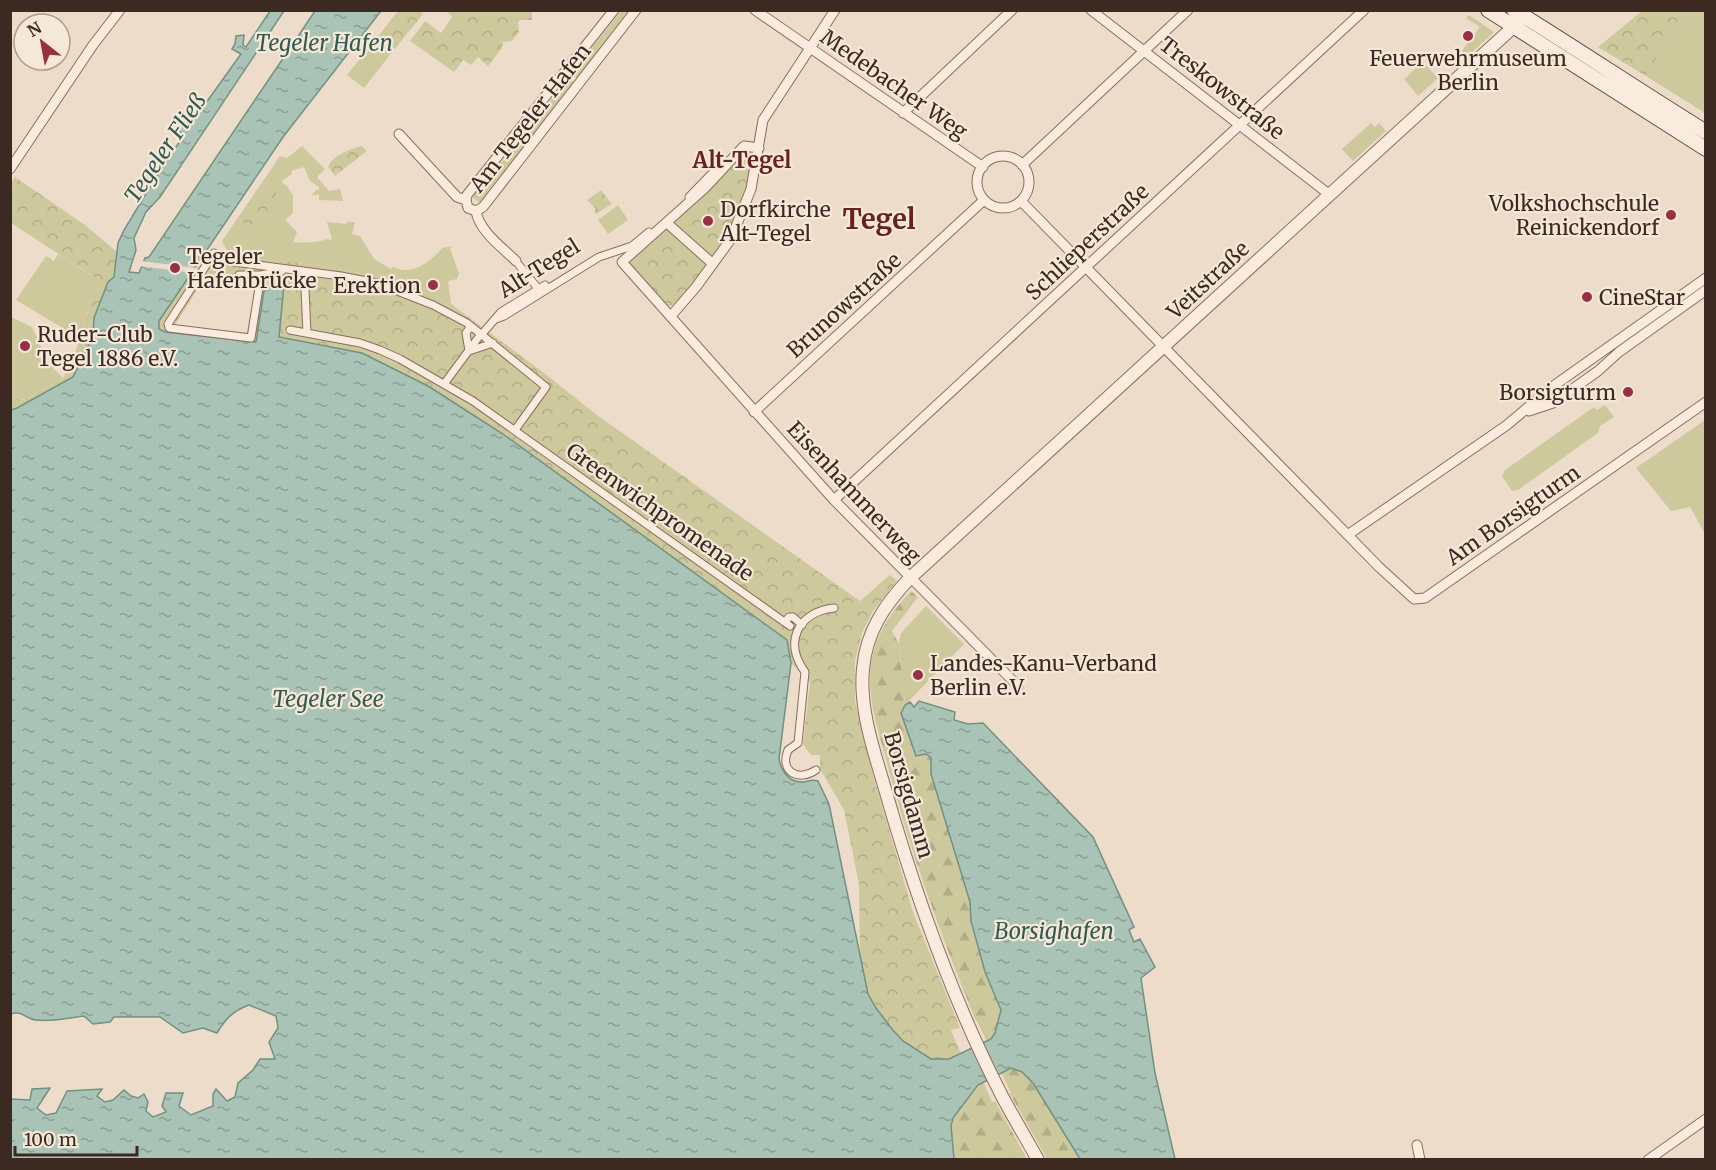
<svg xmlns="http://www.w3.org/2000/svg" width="1716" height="1170" font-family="Merriweather,serif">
<defs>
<pattern id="forest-firs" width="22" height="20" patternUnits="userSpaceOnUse" patternTransform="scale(1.5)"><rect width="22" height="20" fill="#cdc99d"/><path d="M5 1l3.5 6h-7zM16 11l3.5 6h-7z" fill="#b1ad87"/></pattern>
<pattern id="park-crowns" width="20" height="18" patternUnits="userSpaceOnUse" patternTransform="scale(1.5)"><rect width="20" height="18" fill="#cdc99d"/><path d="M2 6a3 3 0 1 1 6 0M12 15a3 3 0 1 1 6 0" fill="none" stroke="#b1ad87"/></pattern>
<pattern id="water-ripples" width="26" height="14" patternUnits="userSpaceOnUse" patternTransform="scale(1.5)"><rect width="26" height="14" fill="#aac3b7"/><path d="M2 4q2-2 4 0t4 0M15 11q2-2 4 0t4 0" fill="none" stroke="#8c9e94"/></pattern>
</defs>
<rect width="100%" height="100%" fill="#eedcca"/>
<!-- grass -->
<path fill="#cdc99d" d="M621 11H630L605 42 606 45 603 49 599 50 579 76V80L569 72 573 71Z
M1686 11H1705V113L1646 76 1674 28Z
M1469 15 1494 32 1468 56H1458L1480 27 1466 18Z
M373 43 389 56 364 88 347 75Z
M1423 62 1438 78 1418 96 1404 79Z
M570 76V79L576 84 571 85 488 191V195L481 204 471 196 478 188 482 187 566 80V77Z
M1371 123 1375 127 1379 123 1386 131 1353 161 1342 149Z
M302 146 325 169 317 177 329 191 340 189 343 201 319 200V195H312L316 190H319V187L310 181 304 167 291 171 292 174 282 181 283 184 286 185 293 195V213L285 220 297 232 293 242C305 243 315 243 327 239L330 240 332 239 327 222 347 224V222H355L352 234 360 236 374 259 391 269 393 267C397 268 400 270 403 270 419 271 433 259 442 248L452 246 450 249 459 273 457 279 448 281 451 304 394 279 297 262 230 257 222 241 280 156 287 158Z
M618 205 628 220 608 234 598 220Z
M58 254 97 279 81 339 16 300 46 256 54 261Z
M11 317 32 327 49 364 63 378 25 400 13 398 10 395Z
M1605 405 1614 417 1600 426 1598 433 1518 490 1512 491 1502 476 1505 470 1594 407 1597 410Z
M1705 420V534L1690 507 1671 511 1636 468Z
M926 606 964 644 905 705 899 644 901 633Z"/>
<!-- forest -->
<path fill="url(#forest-firs)" d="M911 591 918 597 892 631 899 644 905 705 901 713 916 756 927 753 931 758V774L970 902 971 921 985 972 1001 1010 995 1033 987 1042 977 1021H976C941 936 910 851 887 763 879 732 866 698 871 665 875 635 891 612 911 591Z
M1011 1068 1022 1072 1033 1083 1080 1159H1047L1010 1094 1011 1093 1001 1072Z
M983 1081 992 1102 995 1101 1027 1159H954L951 1126 953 1118Z"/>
<!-- park -->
<path fill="url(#park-crowns)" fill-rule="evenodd" d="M530 10 532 12V20H520L518 23 519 32 512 41 503 42 502 48 488 66 478 57 471 65 463 60 454 72 410 41 425 21 441 33 452 17 448 13 449 11Z
M398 11H419L423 14 389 56 373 43Z
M1642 11H1686L1674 28 1646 76 1598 47Z
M362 146 367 151 335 176 328 167C333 155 350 149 362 146Z
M747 150 753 154 746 196 727 238 712 257 672 223Z
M15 177 85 225 117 252 114 277 108 282 94 318 93 337 73 377 17 408 11 410 10 395 13 398 25 400 63 378 81 339 97 279 11 223V184Z
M267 184C275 188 279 193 275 202L265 206 269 209C264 221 255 229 242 222Z
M601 190 612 204 596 214 594 211 596 209 587 200Z
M666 227 704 259 706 266 678 304 667 306 628 263 629 260Z
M205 253 215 256 297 262 394 279 451 304 544 373 597 415 860 601 890 575 897 581 873 611 862 633 855 661V701L873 775 913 912 960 1028 951 1030 961 1054 948 1059H931L922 1054 903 1041 892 1029 876 1008 868 994 860 958 859 884 844 810 820 769V755H811L803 744 810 682 791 663 787 640 503 434 428 386 362 353 279 337 284 286 264 291 256 342 162 331 158 325 159 321ZM207 274 238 279H257L247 333 175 325Z"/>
<!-- water -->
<path fill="url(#water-ripples)" stroke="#719183" stroke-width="1.5" d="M270 11H284L160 197 146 212 134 238 136 250 129 272 139 273 145 258 149 257 315 11H381L283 137 159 321V329L165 332 256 342 264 291 270 285H284L279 337 362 353 428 386 503 434 787 640 791 663 779 759C781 771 790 783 803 782 810 781 812 779 818 781L829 804 868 994 876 1008 892 1029 903 1041 931 1059H949L991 1039 995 1033 1001 1010 985 972 971 921 970 902 931 774V758L926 754 916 756 901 713 905 705 910 702 914 707 919 701 955 712 954 720 968 724 983 723 1093 837 1134 927 1129 930 1134 942 1140 939 1155 967 1141 978 1155 1073 1175 1159H1080L1033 1083 1022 1072 1011 1068 978 1085 953 1118 951 1126 954 1159H11V1099L30 1100 32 1089 50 1088 37 1108 46 1115 56 1113 67 1091 102 1089 97 1096 105 1102 113 1100 124 1090 131 1096 138 1098 144 1094 148 1102 146 1111 153 1117 166 1112 162 1106 166 1093H183L179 1106 191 1115 213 1106V1094L216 1089 227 1101 235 1097 238 1083 253 1070 260 1059H275L269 1042 278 1028 276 1016 249 1005C233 1011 226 1018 217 1033L203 1028 183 1033 160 1017H114L110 1022 93 1024 84 1016C69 1018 52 1022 36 1020 26 1019 22 1010 11 1014V410L17 408 73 377 93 337 94 318 108 282 114 277 118 243 124 230 152 184 144 178 146 174 155 179 160 171 152 166 154 163 162 168 184 135 177 129 180 124 188 128 241 54 232 49 235 44 236 36 244 35 243 45 246 47Z"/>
<!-- pier -->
<path fill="#eedcca" d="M141 261 165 264 198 268 195 273 138 266Z"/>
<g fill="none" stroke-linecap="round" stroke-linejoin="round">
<defs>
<path id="pedestrian" d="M689 197 719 166
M519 265 540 291
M239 275H261L282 271
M261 275 251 338 169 328 168 324 214 253 226 261 341 276 377 283 433 305 467 323 546 387 515 430
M496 319 504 316 599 257 632 246 649 232
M471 326 466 333 469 351 493 343
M290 330 360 343 380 350 400 359 473 401 790 626
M307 333 305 290 309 281V272
M482 334 501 312 545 285
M444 384 478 338
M785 622 789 617H793L802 625
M816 770C799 782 779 772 788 750L798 743 805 672C783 642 798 612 834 608"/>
<path id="minor" d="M755 10 983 167
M1091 10 1330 195
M903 113 1012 10
M399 134 457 197 466 200
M759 148 744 146 705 188 622 262 834 500 1018 686
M977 182a26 26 0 1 1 52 0a26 26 0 1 1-52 0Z
M1022 165 1188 10
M10 169 93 45 120 10
M1021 201 1379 567 1414 599 1425 598 1706 402
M476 211 468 208 466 200 467 195 614 10
M476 211 483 207 636 10
M476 211C479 231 502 247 516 261
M667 223 713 264
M671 316 696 287 731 239 751 189 763 120 835 10
M1529 411 1553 403 1598 371 1619 352 1706 290
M754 412 984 200
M834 500 1364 10
M1349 534 1507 425 1552 387 1706 278
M1417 1145 1420 1160
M1648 1160 1706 1119"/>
<path id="tertiary" d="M1038 1160C1026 1138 1013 1117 1002 1096 952 999 915 894 885 789 874 751 859 709 863 669 866 632 885 604 910 578L1521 20"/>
<path id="secondary" d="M1488 10 1706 149
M1514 10C1579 50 1641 92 1706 132"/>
</defs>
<!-- pedestrian casing -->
<use href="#pedestrian" stroke="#8b6d5e" stroke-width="9"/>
<!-- minor casing -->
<use href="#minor" stroke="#8b6d5e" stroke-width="11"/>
<!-- tertiary casing -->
<use href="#tertiary" stroke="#8b6d5e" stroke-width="14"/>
<!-- secondary casing -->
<use href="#secondary" stroke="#6d4e41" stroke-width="16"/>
<!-- pedestrian -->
<use href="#pedestrian" stroke="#f9ebdd" stroke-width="7"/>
<!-- minor -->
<use href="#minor" stroke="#f9ebdd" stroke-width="9"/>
<!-- tertiary -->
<use href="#tertiary" stroke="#f9ebdd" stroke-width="12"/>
<!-- secondary -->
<use href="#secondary" stroke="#f9ebdd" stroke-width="14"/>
</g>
<!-- markers -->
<g fill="#992f45" stroke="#f6e8d9" stroke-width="2">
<circle cx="1468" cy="36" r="6"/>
<circle cx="1671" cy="215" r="6"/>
<circle cx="708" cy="221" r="6"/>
<circle cx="175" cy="268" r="6"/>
<circle cx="433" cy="285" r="6"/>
<circle cx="1587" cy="297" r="6"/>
<circle cx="25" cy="346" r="6"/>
<circle cx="1628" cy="392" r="6"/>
<circle cx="918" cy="675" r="6"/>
</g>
<g text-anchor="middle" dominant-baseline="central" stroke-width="4.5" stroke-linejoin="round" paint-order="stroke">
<!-- poi labels -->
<g font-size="21" fill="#3c2921" stroke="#f6e8d9" text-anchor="start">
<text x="1468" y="58" text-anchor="middle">Feuerwehrmuseum<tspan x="1468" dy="24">Berlin</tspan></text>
<text x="1659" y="203" text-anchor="end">Volkshochschule<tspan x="1659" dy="24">Reinickendorf</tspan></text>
<text x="720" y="209">Dorfkirche<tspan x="720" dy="24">Alt-Tegel</tspan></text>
<text x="187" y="256">Tegeler<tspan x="187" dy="24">Hafenbrücke</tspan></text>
<text x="421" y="285" text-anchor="end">Erektion</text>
<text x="1599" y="297">CineStar</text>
<text x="37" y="334">Ruder-Club<tspan x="37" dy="24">Tegel 1886 e.V.</tspan></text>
<text x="1616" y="392" text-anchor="end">Borsigturm</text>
<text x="930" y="663">Landes-Kanu-Verband<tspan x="930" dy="24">Berlin e.V.</tspan></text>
</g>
<!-- street labels -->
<g font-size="21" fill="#3c2921" stroke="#f6e8d9">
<text transform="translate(894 84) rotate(35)">Medebacher Weg</text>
<text transform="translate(1222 88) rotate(38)">Treskowstraße</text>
<text transform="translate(530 118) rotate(-52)">Am Tegeler Hafen</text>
<text transform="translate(1087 242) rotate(-43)">Schlieperstraße</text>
<text transform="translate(539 268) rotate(-32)">Alt-Tegel</text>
<text transform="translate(1208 280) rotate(-43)">Veitstraße</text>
<text transform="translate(844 305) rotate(-42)">Brunowstraße</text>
<text transform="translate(854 492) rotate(47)">Eisenhammerweg</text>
<text transform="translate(660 512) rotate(35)">Greenwichpromenade</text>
<text transform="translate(1513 515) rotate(-35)">Am Borsigturm</text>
<text transform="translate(909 795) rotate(74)">Borsigdamm</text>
</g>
<!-- water labels -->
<g font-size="22" font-style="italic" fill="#315b50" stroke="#f6e8d9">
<text x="324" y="43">Tegeler Hafen</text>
<text transform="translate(165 148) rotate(-56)">Tegeler Fließ</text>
<text x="328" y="699">Tegeler See</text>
<text x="1054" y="931">Borsighafen</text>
</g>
<!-- neighbourhood labels -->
<g font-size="22" font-weight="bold" fill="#682221" stroke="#f6e8d9">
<text x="742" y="160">Alt-Tegel</text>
</g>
<!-- district labels -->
<g font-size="27" font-weight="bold" fill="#682221" stroke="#f6e8d9">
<text x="879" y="219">Tegel</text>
</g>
</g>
<!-- border -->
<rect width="1716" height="1170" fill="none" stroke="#3c2921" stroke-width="24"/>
<!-- north arrow -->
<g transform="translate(42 42) rotate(329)"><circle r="28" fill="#f6e8d9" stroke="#ac9c8f" stroke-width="1.5"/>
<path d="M0-4.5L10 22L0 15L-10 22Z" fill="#992f45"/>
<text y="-9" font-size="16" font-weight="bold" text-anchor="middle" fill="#3c2921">N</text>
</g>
<!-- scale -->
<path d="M15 1146v9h122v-9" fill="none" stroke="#3c2921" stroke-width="3"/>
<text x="24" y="1146" font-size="18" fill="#3c2921" stroke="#f6e8d9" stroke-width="4.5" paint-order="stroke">100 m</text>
</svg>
